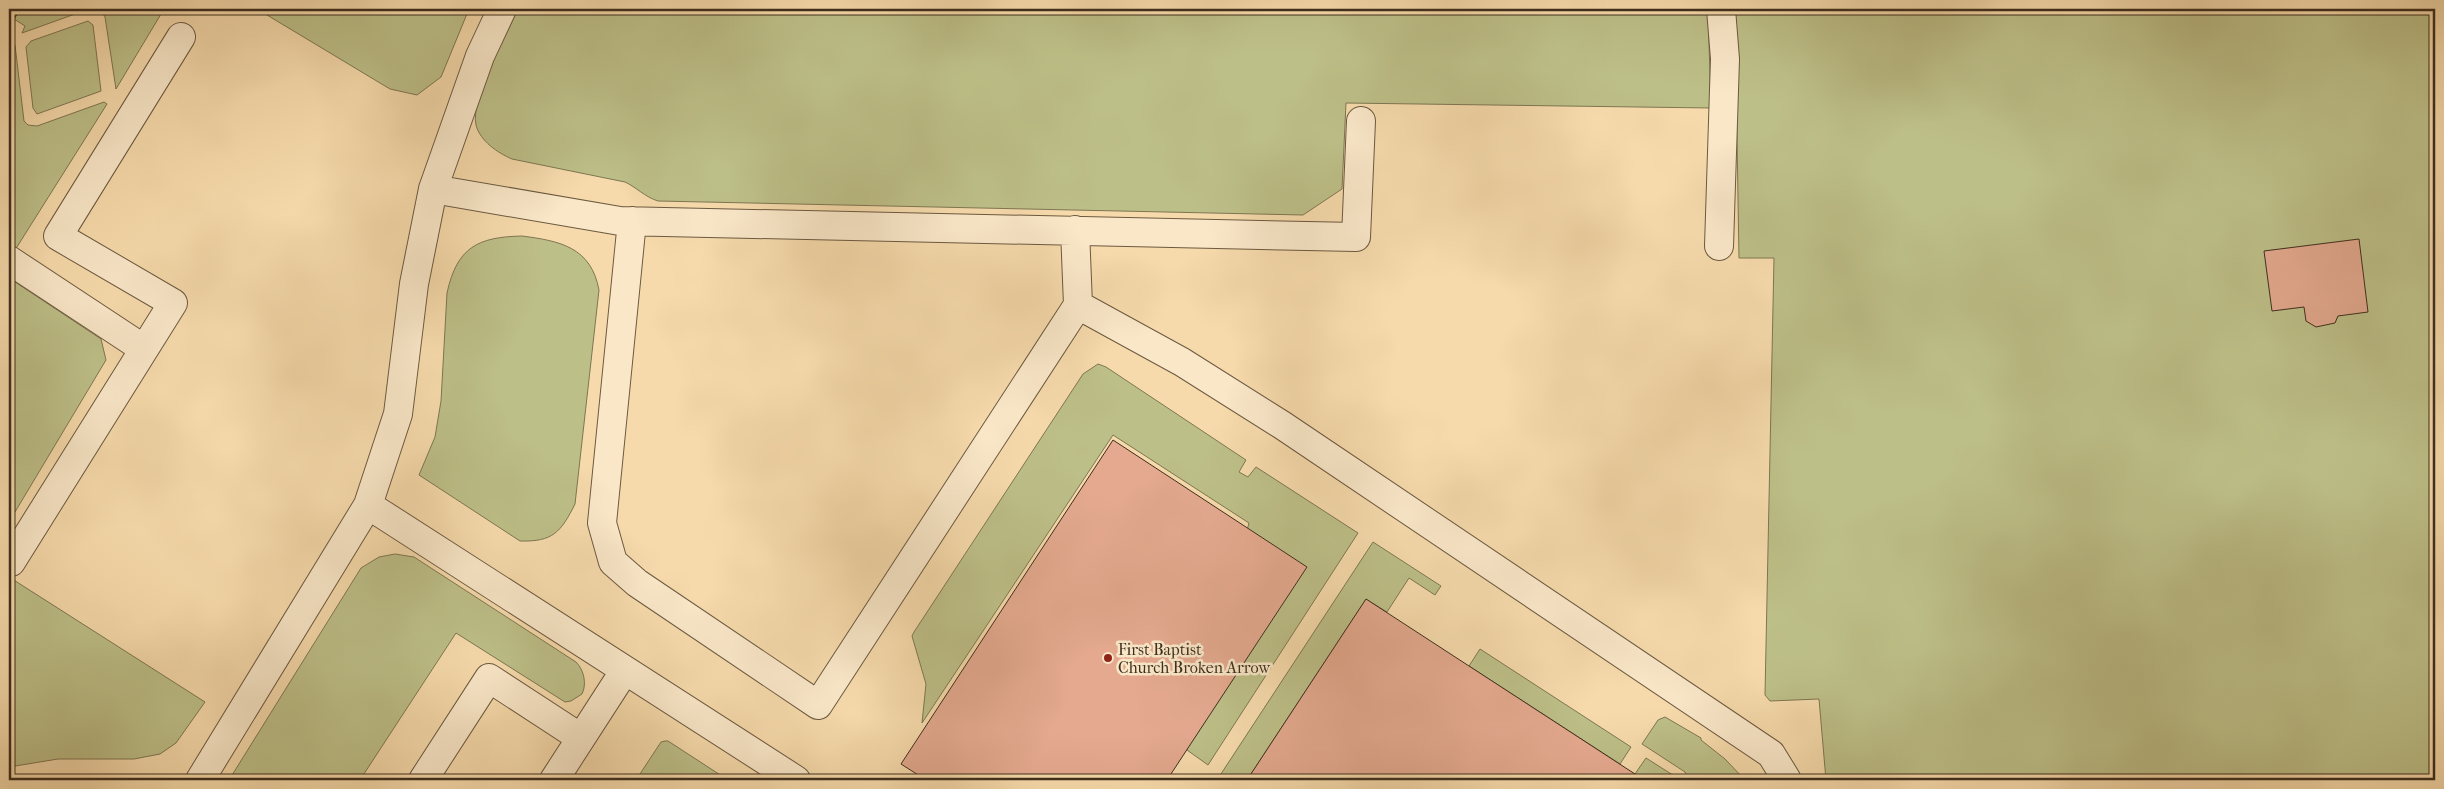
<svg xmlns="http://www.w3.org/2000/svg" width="2444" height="789" font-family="'IM FELL French Canon',serif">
<rect width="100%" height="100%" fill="#f6daab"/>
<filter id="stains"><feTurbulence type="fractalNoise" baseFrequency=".004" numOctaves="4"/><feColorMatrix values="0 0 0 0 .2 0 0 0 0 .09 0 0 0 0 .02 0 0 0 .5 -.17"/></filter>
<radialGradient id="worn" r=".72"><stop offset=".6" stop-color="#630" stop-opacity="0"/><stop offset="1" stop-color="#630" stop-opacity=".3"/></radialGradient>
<!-- green -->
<path fill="#bdbf88" stroke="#7e7652" d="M20 9H89L22 33 25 26 14 19Z
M100 9H164L116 89 105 17Z
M257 9H469L441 77 417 95 390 89Z
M518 9H1708L1711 108 1346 103 1342 189 1303 215 658 201C645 197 636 187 625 182L512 159C498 153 480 141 476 125 470 99 507 34 518 9Z
M1732 9H2435V780H1826L1819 699 1770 701 1765 695 1774 258H1739L1736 77Z
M88 21 93 25 101 91 37 114 33 108 26 47 31 41Z
M12 44 15 45 24 121 28 125 37 126 104 102 107 104 15 250 9 246V49Z
M522 236C560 241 591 247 599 290L575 504C561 532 553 542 520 541L419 475 435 437 441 401 447 293C457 247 478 237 522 236Z
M9 278 101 339 106 360 9 522Z
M1098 364 1106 367 1246 460 1239 472 1248 477 1256 467 1358 533 1208 765 1187 750 1249 523 1113 435 922 723 926 684 912 636 914 632 1083 374Z
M1373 542 1441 586 1435 595 1409 578 1387 612 1366 599 1247 780H1217Z
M395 554 414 557 576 662C584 670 587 684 582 694L571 701 565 702 456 633 360 780H229L361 568 379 557Z
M9 577 205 702 176 743 160 754 134 759H58L9 767Z
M1480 649 1631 747 1620 764 1469 666Z
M1665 717 1701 738V740L1725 759 1745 780H1688L1685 772 1642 744 1658 720Z
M665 741H668L728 780H636L661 742Z
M1646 758 1676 777 1678 780H1644L1635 774Z"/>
<!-- building -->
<path fill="#e4a98f" stroke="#3e2e1d" d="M9 9H20L9 28Z
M2359 239 2368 312 2338 316 2335 323 2316 327 2306 321 2304 307 2272 311 2264 251Z
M1113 440 1307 567 1167 780H926L901 764Z
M1366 599 1635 774 1644 780H1247Z"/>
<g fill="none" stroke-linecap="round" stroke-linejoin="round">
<defs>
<path id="minor" d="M433 189 620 221 1356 237 1361 121
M632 221 602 523 613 562 637 583 818 705 1078 305 1182 362 1282 425 1771 754 1787 780
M1075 230 1078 305
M1719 246 1725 59 1721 9
M9 260 144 349
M368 505 796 780
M11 562 173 303 58 236 181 37
M200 780 368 505 398 414 414 284 433 189 480 56 502 9
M423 780 489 678 581 738
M554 780 625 670"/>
</defs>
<!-- minor casing -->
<use href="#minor" stroke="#6c5940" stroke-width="30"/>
<!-- minor -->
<use href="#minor" stroke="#f9e7c8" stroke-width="28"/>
</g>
<!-- markers -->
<circle fill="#8f2418" stroke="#f9e7c8" stroke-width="2" cx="1108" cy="658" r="5"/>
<g text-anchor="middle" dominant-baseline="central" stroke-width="5" stroke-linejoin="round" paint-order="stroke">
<!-- poi labels -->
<g font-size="16" fill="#3e2e1d" stroke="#f9e7c8" text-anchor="start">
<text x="1118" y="649">First Baptist<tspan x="1118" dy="18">Church Broken Arrow</tspan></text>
</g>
</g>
<!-- margin -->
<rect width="2444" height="789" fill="none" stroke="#f6daab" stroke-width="30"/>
<rect x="10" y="10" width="2424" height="769" fill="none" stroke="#3e2e1d" stroke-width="2.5"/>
<rect x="15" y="15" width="2414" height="759" fill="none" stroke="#3e2e1d"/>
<rect width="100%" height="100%" filter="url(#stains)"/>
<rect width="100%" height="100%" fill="url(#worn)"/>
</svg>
